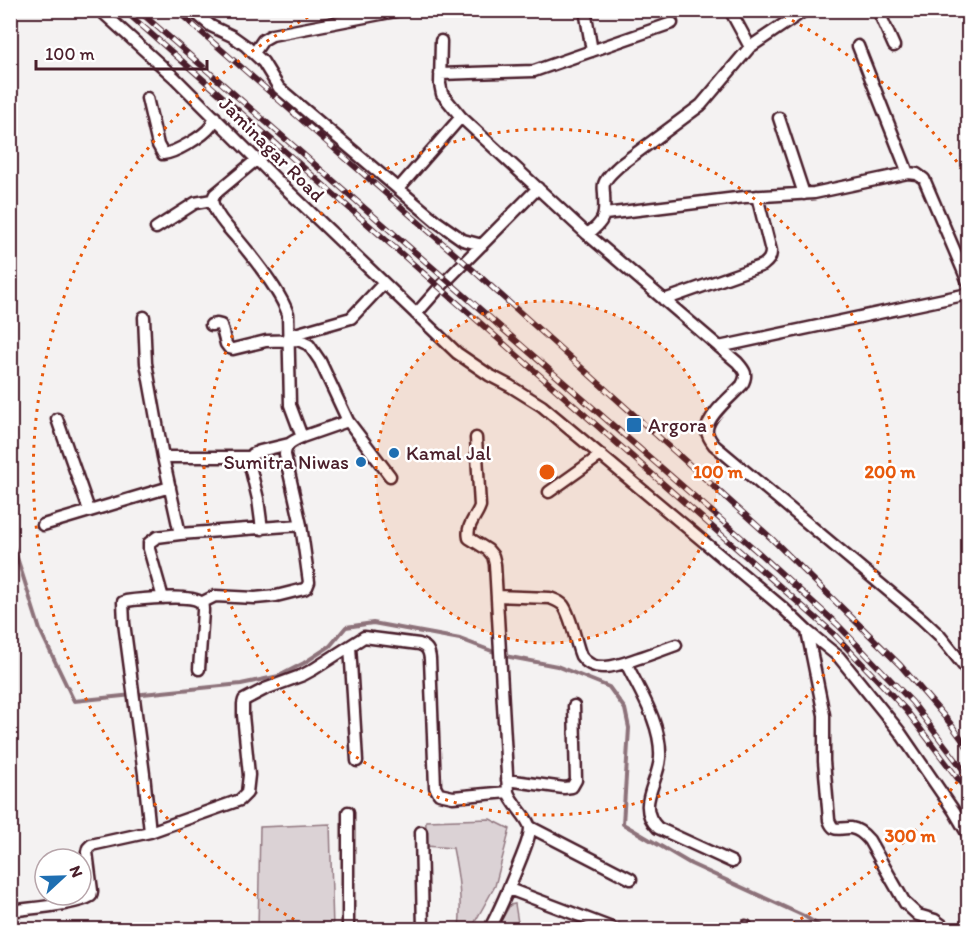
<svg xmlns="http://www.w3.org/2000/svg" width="979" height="940" font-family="Itim,sans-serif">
<rect width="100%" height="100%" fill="#f4f2f2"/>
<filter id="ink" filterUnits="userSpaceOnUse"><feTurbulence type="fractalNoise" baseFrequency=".0167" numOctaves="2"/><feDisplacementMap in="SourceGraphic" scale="12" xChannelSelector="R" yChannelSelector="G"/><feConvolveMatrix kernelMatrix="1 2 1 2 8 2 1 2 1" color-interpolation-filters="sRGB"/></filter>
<g filter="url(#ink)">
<!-- green -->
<path fill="#dbd2d5" stroke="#927880" stroke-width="1.5" d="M490 819 510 829 495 886 471 929H459C462 899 459 878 453 848L425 846 426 821Z
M330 824 333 929H258L260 827Z
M515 904 519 929H496L510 905Z"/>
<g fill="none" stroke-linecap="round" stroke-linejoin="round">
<!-- stream -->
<path stroke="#8d727a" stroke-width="4" d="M10 540 14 548 40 630 74 701 241 684 279 676 304 663 330 646 346 627 373 623 460 639 505 656 557 666 609 687 625 709 629 728 623 824 691 864 804 916 826 930"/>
<defs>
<path id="minor" d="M100 10 175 78 280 183 457 353 489 375 510 386 542 406 783 608 807 631 839 657 899 731 954 811 968 835
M192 10 211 26 232 36 246 46 263 62 279 88 436 221 463 240 482 245
M585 10 592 51
M730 10 750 47
M878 10 894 46
M441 41 440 84 442 94 461 117 587 234 737 362C745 371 748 374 742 385 732 396 705 417 707 432 708 437 711 441 714 445L922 619 939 635 968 671
M858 46 908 173
M254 53 263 40 272 35 401 10
M440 74 534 71 672 23
M147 98 158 145 163 154C175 153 204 136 211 126 212 124 214 119 215 117
M779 118 804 194
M398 189 461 117
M605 214 745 197 814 193 908 173 917 174 924 179 968 282
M156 228 195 203 212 200
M587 234C606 222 605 214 604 194 604 191 603 187 604 184 606 177 614 171 619 166L701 105 750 47 805 10
M664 300 763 265C768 261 771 258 771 251L757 196
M416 314 440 287 538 188
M144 317 146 363 163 457 180 534
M211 325 217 324 221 325 226 344 229 348 233 349 266 341 298 340 309 345 320 361 348 421 390 476
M288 336 351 318 384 283
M719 347 968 294
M57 419 89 510
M302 437 348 421
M476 438 480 506C476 518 466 525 469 538L488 550 493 556 495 564 508 792C512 804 529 819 530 828 530 837 525 848 522 856 512 881 502 906 489 930
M163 457H251
M549 492 601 455
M43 525 170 487
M262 529 258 499 250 466 251 457 253 454 260 451 289 444
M497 596 550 598C555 600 559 601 563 605 572 617 575 642 581 656 595 676 621 664 639 658 652 654 664 649 676 645
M163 598 149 549V543L157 537 180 534 301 525
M201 603 215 596 255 598 276 596 304 589 307 587 309 582 301 525 285 455C285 444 293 441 302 437L290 405 288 314C280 291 252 256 236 237 228 228 218 218 214 207 211 201 213 198 215 194L256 160
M807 631 824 715V761L829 820C834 834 839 827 851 828 858 829 864 834 869 840L905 903 918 915 935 920 942 925 944 930
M350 646 357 761
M626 663C640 692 662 725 660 758 658 784 635 806 658 828L732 862
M507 780 564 788 572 787 576 780 574 706
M530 827 631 879
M150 832 144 774 124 623 123 602 126 601C139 599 191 594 200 602 203 605 203 607 203 611L199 669
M421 832 423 930
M509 889 617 930
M10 911C30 908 77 905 91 896L92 891 87 852 88 848 91 845 150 832 240 800 247 793 249 775 243 715V704L244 700 265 689 303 675 314 669 364 637 419 644C427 647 429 650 430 659L435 787 439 794 453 797 508 792
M348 930V812
M743 930 746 926"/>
</defs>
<!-- minor casing -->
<use href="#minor" stroke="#4a1f2b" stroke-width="15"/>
<!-- minor -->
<use href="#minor" stroke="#fff" stroke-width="10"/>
<defs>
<path id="rail" d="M124 10 833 633 906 710 968 792
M138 10 759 553 838 625 912 702 968 776
M176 10 464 262 771 538 900 665 950 723 968 748"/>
</defs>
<!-- rail casing -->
<use href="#rail" stroke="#4a1f2b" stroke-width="6"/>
<!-- rail -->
<use href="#rail" stroke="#fff" stroke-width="4" stroke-dasharray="11" stroke-linecap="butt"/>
</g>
</g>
<!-- distance rings -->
<circle cx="547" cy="472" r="171" fill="#e8590c" fill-opacity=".12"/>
<g fill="none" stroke="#e8590c" stroke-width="3" stroke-dasharray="3 6">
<circle cx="547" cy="472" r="171"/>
<circle cx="547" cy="472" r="343"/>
<path d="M968 767A514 514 0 0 1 784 928M310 928A514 514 0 0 1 318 12M776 12A514 514 0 0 1 968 177"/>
</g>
<!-- markers -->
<g fill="#1f6fb2" stroke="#fff" stroke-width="2">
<rect x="626" y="417" width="16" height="16" rx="3"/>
<circle cx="394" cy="453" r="6"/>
<circle cx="361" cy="462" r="6"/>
</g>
<g text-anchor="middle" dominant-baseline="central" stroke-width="5" stroke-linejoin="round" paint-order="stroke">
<!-- street labels -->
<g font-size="20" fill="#4a1f2b" stroke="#fff">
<text transform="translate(272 149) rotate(45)">Jaminagar Road</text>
</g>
<!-- poi labels -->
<g font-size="20" fill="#4a1f2b" stroke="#fff" text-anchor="start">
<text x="648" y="425">Argora</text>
<text x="406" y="453">Kamal Jal</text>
<text x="349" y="462" text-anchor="end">Sumitra Niwas</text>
</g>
</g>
<circle cx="547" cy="472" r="9" fill="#e8590c" stroke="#fff" stroke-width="3"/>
<g font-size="18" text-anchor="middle" font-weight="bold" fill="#e8590c" stroke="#fff" stroke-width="5" stroke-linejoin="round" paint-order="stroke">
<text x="718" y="478">100 m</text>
<text x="890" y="478">200 m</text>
<text x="910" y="842">300 m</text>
</g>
<!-- margin -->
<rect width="979" height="940" fill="none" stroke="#fff" stroke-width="36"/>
<rect x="18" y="18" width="943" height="904" fill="none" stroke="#4a1f2b" stroke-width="2" filter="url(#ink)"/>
<!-- north arrow -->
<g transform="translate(63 877) rotate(68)"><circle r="28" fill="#ffffff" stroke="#b7a5aa" stroke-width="1.5"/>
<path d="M0-4.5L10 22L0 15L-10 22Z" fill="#1f6fb2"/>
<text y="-9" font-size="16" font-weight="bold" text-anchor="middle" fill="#4a1f2b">N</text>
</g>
<!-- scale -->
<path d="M36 60v9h171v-9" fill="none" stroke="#4a1f2b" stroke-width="3"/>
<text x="45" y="60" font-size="18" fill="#4a1f2b" stroke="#ffffff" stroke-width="4.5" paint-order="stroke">100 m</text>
</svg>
